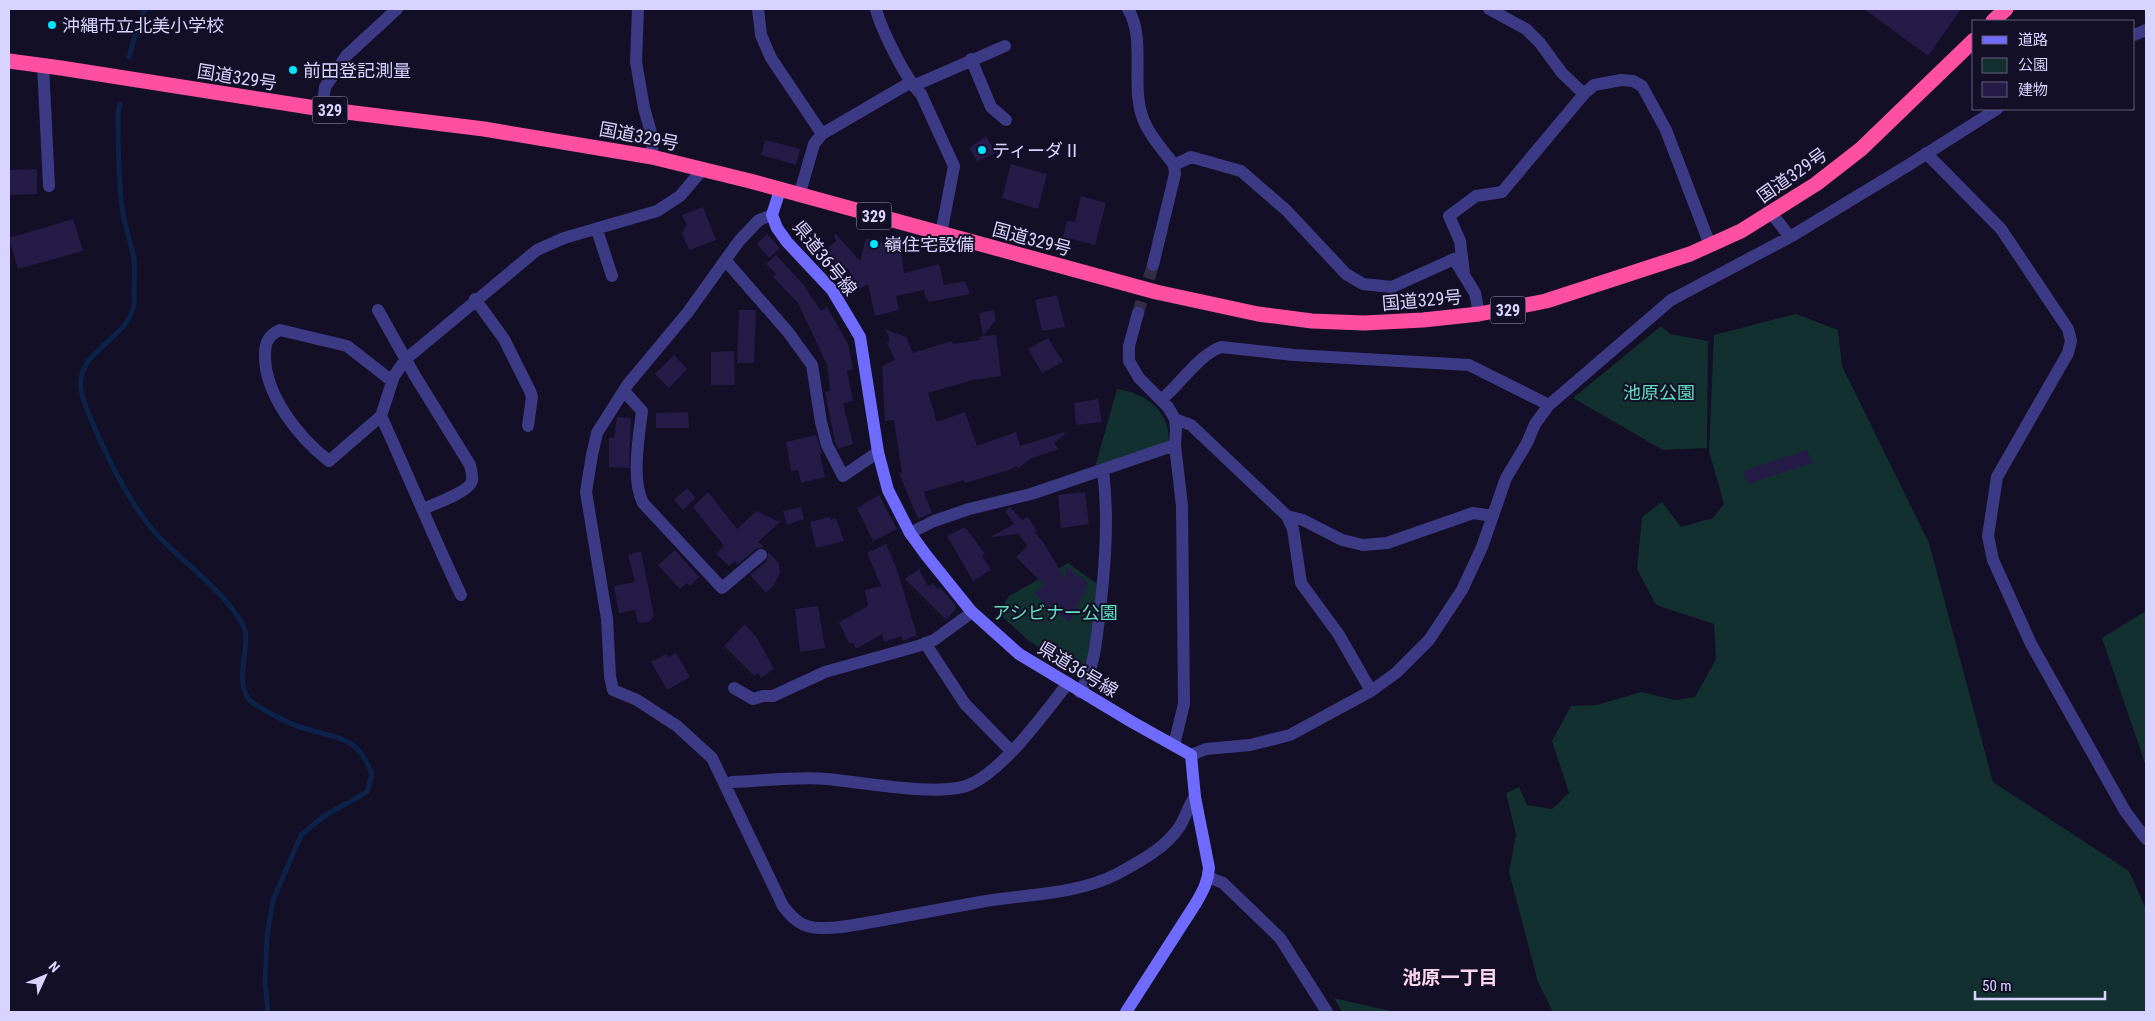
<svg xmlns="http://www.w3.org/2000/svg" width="2155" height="1021" font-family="'Roboto Condensed','Noto Sans JP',sans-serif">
<rect width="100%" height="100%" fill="#130f26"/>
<!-- green -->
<path fill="#12302f" d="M1796 314 1838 330 1842 366 1929 543 1993 782 2129 871 2146 909V1012H1553L1538 982 1509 872 1516 835 1506 793 1519 787 1527 805 1552 809 1569 793 1552 741 1571 706 1597 705 1641 692 1675 700 1695 697 1716 659 1714 624 1656 605 1637 569 1642 517 1662 502 1681 527 1713 518 1724 504 1709 451 1714 335Z
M1661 326 1670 334 1708 341 1707 448 1663 450 1573 398Z
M1117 389C1146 393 1170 411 1169 443L1095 467Z
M1068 563 1097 584 1088 658 1080 674 1029 641 998 613 1009 596Z
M2146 611V766L2102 638Z
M1334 998 1395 1012H1342Z"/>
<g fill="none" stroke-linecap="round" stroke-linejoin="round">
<!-- stream -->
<path stroke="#0c2248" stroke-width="5" d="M129 57 135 35 145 9
M120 104 118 113C118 145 118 176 122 207 124 225 131 242 134 259 135 270 134 281 134 292 134 297 135 303 133 308 124 343 71 352 82 395 85 407 91 418 95 429 112 467 132 508 160 538 188 566 221 589 242 623 254 643 233 675 248 698 253 705 261 708 268 712 282 720 297 727 313 731 344 739 359 740 372 774L367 792 324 816 301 835 283 877 273 900 267 936 265 982 268 1012"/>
</g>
<!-- building -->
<path fill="#241b47" d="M1864 9H1961L1928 56Z
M986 136 996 153 977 161 969 148Z
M765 140 800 149 796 165 761 155Z
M1011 164 1047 174 1038 209 1002 198Z
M37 169V194L9 195V170Z
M1081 196 1106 203 1095 245 1063 237 1067 221 1075 222Z
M703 207 716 240 689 250 682 233 687 225 682 215Z
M73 219 83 251 18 269 9 238Z
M767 234 780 248 769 258 757 244Z
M836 234 860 261 866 238 889 244 888 251 901 250 904 273 939 264 944 285 965 281 970 294 929 302 927 298 926 299 924 290 896 296 899 310 875 316 868 284 857 290 848 268 844 271 841 267 839 269 827 255 831 251 828 248 836 241 834 235Z
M776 255 803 284 821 311 827 307 848 344 853 369 847 371 853 401 843 403 853 444 838 449 835 442 825 392 830 391 827 365 798 303 773 277 776 274 766 264Z
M1057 295 1065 327 1042 331 1035 300Z
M739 310H756L754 363H737Z
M994 310 996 320 983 336 996 335 1001 376 973 380 928 393 937 422 965 412 977 446 1016 432 1020 446 1064 432 1065 435 1054 443 1059 449 1032 458 1018 468 1016 466 1012 469 965 483 964 480 924 492 932 513 918 519 899 473 902 472 894 420 885 421 882 366 895 360 887 343 890 340 885 329 906 337 913 353 952 341 953 344 980 340 979 337 983 336 979 313Z
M1048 338 1063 362 1042 373 1028 349Z
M734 351 735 385H711V352Z
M674 355 687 369 669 388 655 374Z
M1098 399 1102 422 1076 425 1074 403Z
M688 412 689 428H656V413Z
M617 417 631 418 629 468 609 467V437L614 438Z
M816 435 822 453 820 454 825 477 801 483 798 470 791 471 786 442Z
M1807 450 1812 463 1747 484 1743 471Z
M687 488 696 498 683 510 674 500Z
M708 492 737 529 756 511 780 522 758 542 764 547 756 549 738 564 735 561 729 566 716 554 724 546 693 507Z
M1085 492 1089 524 1061 528 1058 495Z
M879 495 897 529 873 541 857 508Z
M801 507 804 519 787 525 783 511Z
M1010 507 1022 520 1028 517 1037 531 1034 532 1043 542 1066 580 1065 566 1088 583 1070 622 1051 609 1035 593 1044 585 1016 557 1027 546 1019 534 993 537 992 536 1014 524 1005 511Z
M830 517 831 520 836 518 844 541 816 548 810 522Z
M965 527 985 554 982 556 991 570 973 581 947 536Z
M886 544 896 567 917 635 903 641 901 636 884 642 882 634 856 649 853 643 849 644 839 622 868 606 865 590 881 586 867 553Z
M675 550 699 577 690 586 687 583 680 589 658 565Z
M641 551 654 616 649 622 638 623 635 610 619 613 614 586 635 582 628 555Z
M768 552 779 563 780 573 774 585 766 593 750 575 767 561Z
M919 569 928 586 933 584 938 589 940 587 956 606V609L946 620 905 579Z
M818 606 825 648 800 652 795 609Z
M745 624 757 638 774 669 761 678 758 673 754 676 724 646Z
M676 653 690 677 667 690 651 662 666 654 669 657Z"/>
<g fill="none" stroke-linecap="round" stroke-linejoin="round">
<!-- street-tunnel -->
<path stroke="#312d47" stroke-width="12" stroke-dasharray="12 6" stroke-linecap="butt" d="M1138 313 1153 265"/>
<!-- street -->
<path stroke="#3d3a85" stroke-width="12" d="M638 9 636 62 644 108 652 136V157
M758 9 761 35 771 58 822 134
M876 9C881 29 906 80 921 94L954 166 941 234
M1128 9C1146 38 1131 83 1142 116 1148 134 1163 150 1174 165L1175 174 1153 265
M1489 9 1526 29 1540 43 1562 73 1584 94
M2134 35 2146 30
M971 59 991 107 1006 120
M43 65 49 186
M913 86 1005 46
M322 109 325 87 347 55 397 9
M1926 153 2001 229 2068 329 2071 341 2068 353 1997 477 1988 536 1993 560 2031 644 2125 811 2146 839
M1174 165 1191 157 1241 171 1286 210 1346 274 1363 284 1392 287 1454 259 1475 293 1479 314
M799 196 814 144 822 134 911 82
M1772 214 1790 237
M772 215 759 220 739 241 688 312 628 384 597 433 592 455 586 492 607 619 610 676 613 690 637 700 677 726 712 758 783 906C793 919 802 928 820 928 841 929 863 923 883 920 916 914 948 908 980 902 1025 894 1076 895 1117 874 1139 862 1166 848 1180 826 1186 816 1188 806 1195 797
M597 230 612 276
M726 261 788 332 812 365 821 422 827 445 843 476 878 452
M1464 273 1460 241 1449 216 1476 196 1502 192 1584 94 1594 85 1621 80 1633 81 1642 86 1666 130 1710 245
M475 299 504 339 530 391 532 397 528 426
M378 310 415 376 470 465C471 470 473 476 472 481 469 492 434 504 423 509
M1138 313 1129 346V361L1139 378 1168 407 1175 419 1176 430 1175 445 1182 506 1184 704 1174 745
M624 391 642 411C639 436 631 480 643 503L722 588 761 555
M1161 400C1181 384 1197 356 1221 347L1294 355 1469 365 1549 405
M381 416 329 461C298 437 264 394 265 354 265 342 269 335 280 330L347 346 392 381
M1175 419 1191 425 1287 516 1303 520 1342 540 1363 545 1387 543 1473 513 1493 516
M1287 516 1293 529 1301 583 1339 635 1371 691
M910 533 934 521 969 509 1031 494 1175 445
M461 595C433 536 408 475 381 416L394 376 406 359 537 250 564 238 657 211 680 196 703 169
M925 643 965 704 1011 751
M734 688 753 699 763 696H773L825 672 918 646 934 640 967 616 971 611
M1080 692C1094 669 1096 644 1099 618 1105 569 1109 519 1103 470
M1191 755 1206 749 1250 745 1290 735 1371 691 1396 673 1429 640 1462 590 1482 547 1506 478 1527 443 1535 424 1549 405 1671 300 1790 237 1907 166 1997 109
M726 785 732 782C761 781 800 776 827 779 861 782 942 798 971 784 1004 769 1045 713 1068 683
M1208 877 1223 883 1280 938 1327 1012"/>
<!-- secondary -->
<path stroke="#6f6bff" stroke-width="12" d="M780 190 772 215 777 228 787 242 832 290 860 337 878 452 888 490 910 533 926 555 971 611 1019 654 1132 722 1191 755 1195 797 1209 868C1208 882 1203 891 1196 903L1126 1012"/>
<!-- highway -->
<path stroke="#ff4fa3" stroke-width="15" d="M1993 21 2006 9
M9 61 61 68 322 109 484 129 652 157 750 181 1156 292 1258 314 1312 321 1364 323 1423 320 1479 314 1546 301 1690 254 1741 231 1816 184 1861 149 1974 40"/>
</g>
<!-- markers -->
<g fill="#00e5ff" stroke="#130f26" stroke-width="2">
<circle cx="52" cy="25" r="5"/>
<circle cx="293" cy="70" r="5"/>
<circle cx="982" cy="150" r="5"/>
<circle cx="874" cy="244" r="5"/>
</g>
<g text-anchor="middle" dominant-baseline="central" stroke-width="4" stroke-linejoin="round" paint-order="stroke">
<!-- shield labels -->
<g fill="#130f26" stroke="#9e99be" stroke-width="1">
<rect x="312.5" y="96.5" width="35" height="27" rx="4"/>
<rect x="856.5" y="202.5" width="35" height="27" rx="4"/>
<rect x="1490.5" y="296.5" width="35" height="27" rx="4"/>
</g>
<g font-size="16" font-weight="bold" fill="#d9d4ff">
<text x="330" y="110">329</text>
<text x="874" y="216">329</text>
<text x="1508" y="310">329</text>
</g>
<!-- poi labels -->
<g font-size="18" fill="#d9d4ff" stroke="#130f26" text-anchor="start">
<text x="62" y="25">沖縄市立北美小学校</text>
<text x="303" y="70">前田登記測量</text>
<text x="992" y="150">ティーダⅡ</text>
<text x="884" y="244">嶺住宅設備</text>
</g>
<!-- street labels -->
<g font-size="18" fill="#d9d4ff" stroke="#130f26">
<text transform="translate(237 77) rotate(9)">国道329号</text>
<text transform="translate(639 136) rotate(11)">国道329号</text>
<text transform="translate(1792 175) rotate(-35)">国道329号</text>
<text transform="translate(1032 239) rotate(15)">国道329号</text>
<text transform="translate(825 258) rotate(51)">県道36号線</text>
<text transform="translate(1422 300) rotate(-5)">国道329号</text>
<text transform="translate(1078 669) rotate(31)">県道36号線</text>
</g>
<!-- park labels -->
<g font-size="18" fill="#5fe0c0" stroke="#130f26">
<text x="1659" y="392">池原公園</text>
<text x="1055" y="612">アシビナー公園</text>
</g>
<!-- neighbourhood labels -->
<g font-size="19" font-weight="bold" fill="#ffd6f0" stroke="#130f26">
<text x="1450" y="977">池原一丁目</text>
</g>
</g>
<!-- border -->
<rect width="2155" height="1021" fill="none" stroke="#d9d4ff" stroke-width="20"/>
<!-- legend -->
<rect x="1972" y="20" width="162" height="90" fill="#130f26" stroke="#625e7d"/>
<rect x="1982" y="36" width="25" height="8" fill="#6f6bff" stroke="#625e7d"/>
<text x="2018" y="45" font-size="15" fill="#d9d4ff">道路</text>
<rect x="1982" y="58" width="25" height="15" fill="#12302f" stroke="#625e7d"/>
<text x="2018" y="70" font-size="15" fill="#d9d4ff">公園</text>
<rect x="1982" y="82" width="25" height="15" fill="#241b47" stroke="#625e7d"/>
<text x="2018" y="95" font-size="15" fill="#d9d4ff">建物</text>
<!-- north arrow -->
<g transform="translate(45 976) rotate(46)" stroke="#130f26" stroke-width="4" paint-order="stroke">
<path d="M0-4L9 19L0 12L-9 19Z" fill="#d9d4ff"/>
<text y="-8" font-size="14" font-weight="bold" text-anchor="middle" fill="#d9d4ff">N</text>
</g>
<!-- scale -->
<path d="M1975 991v8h130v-8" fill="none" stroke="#d9d4ff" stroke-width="2.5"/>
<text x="1982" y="991" font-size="15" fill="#d9d4ff" stroke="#130f26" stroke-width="4" paint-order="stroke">50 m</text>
</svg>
